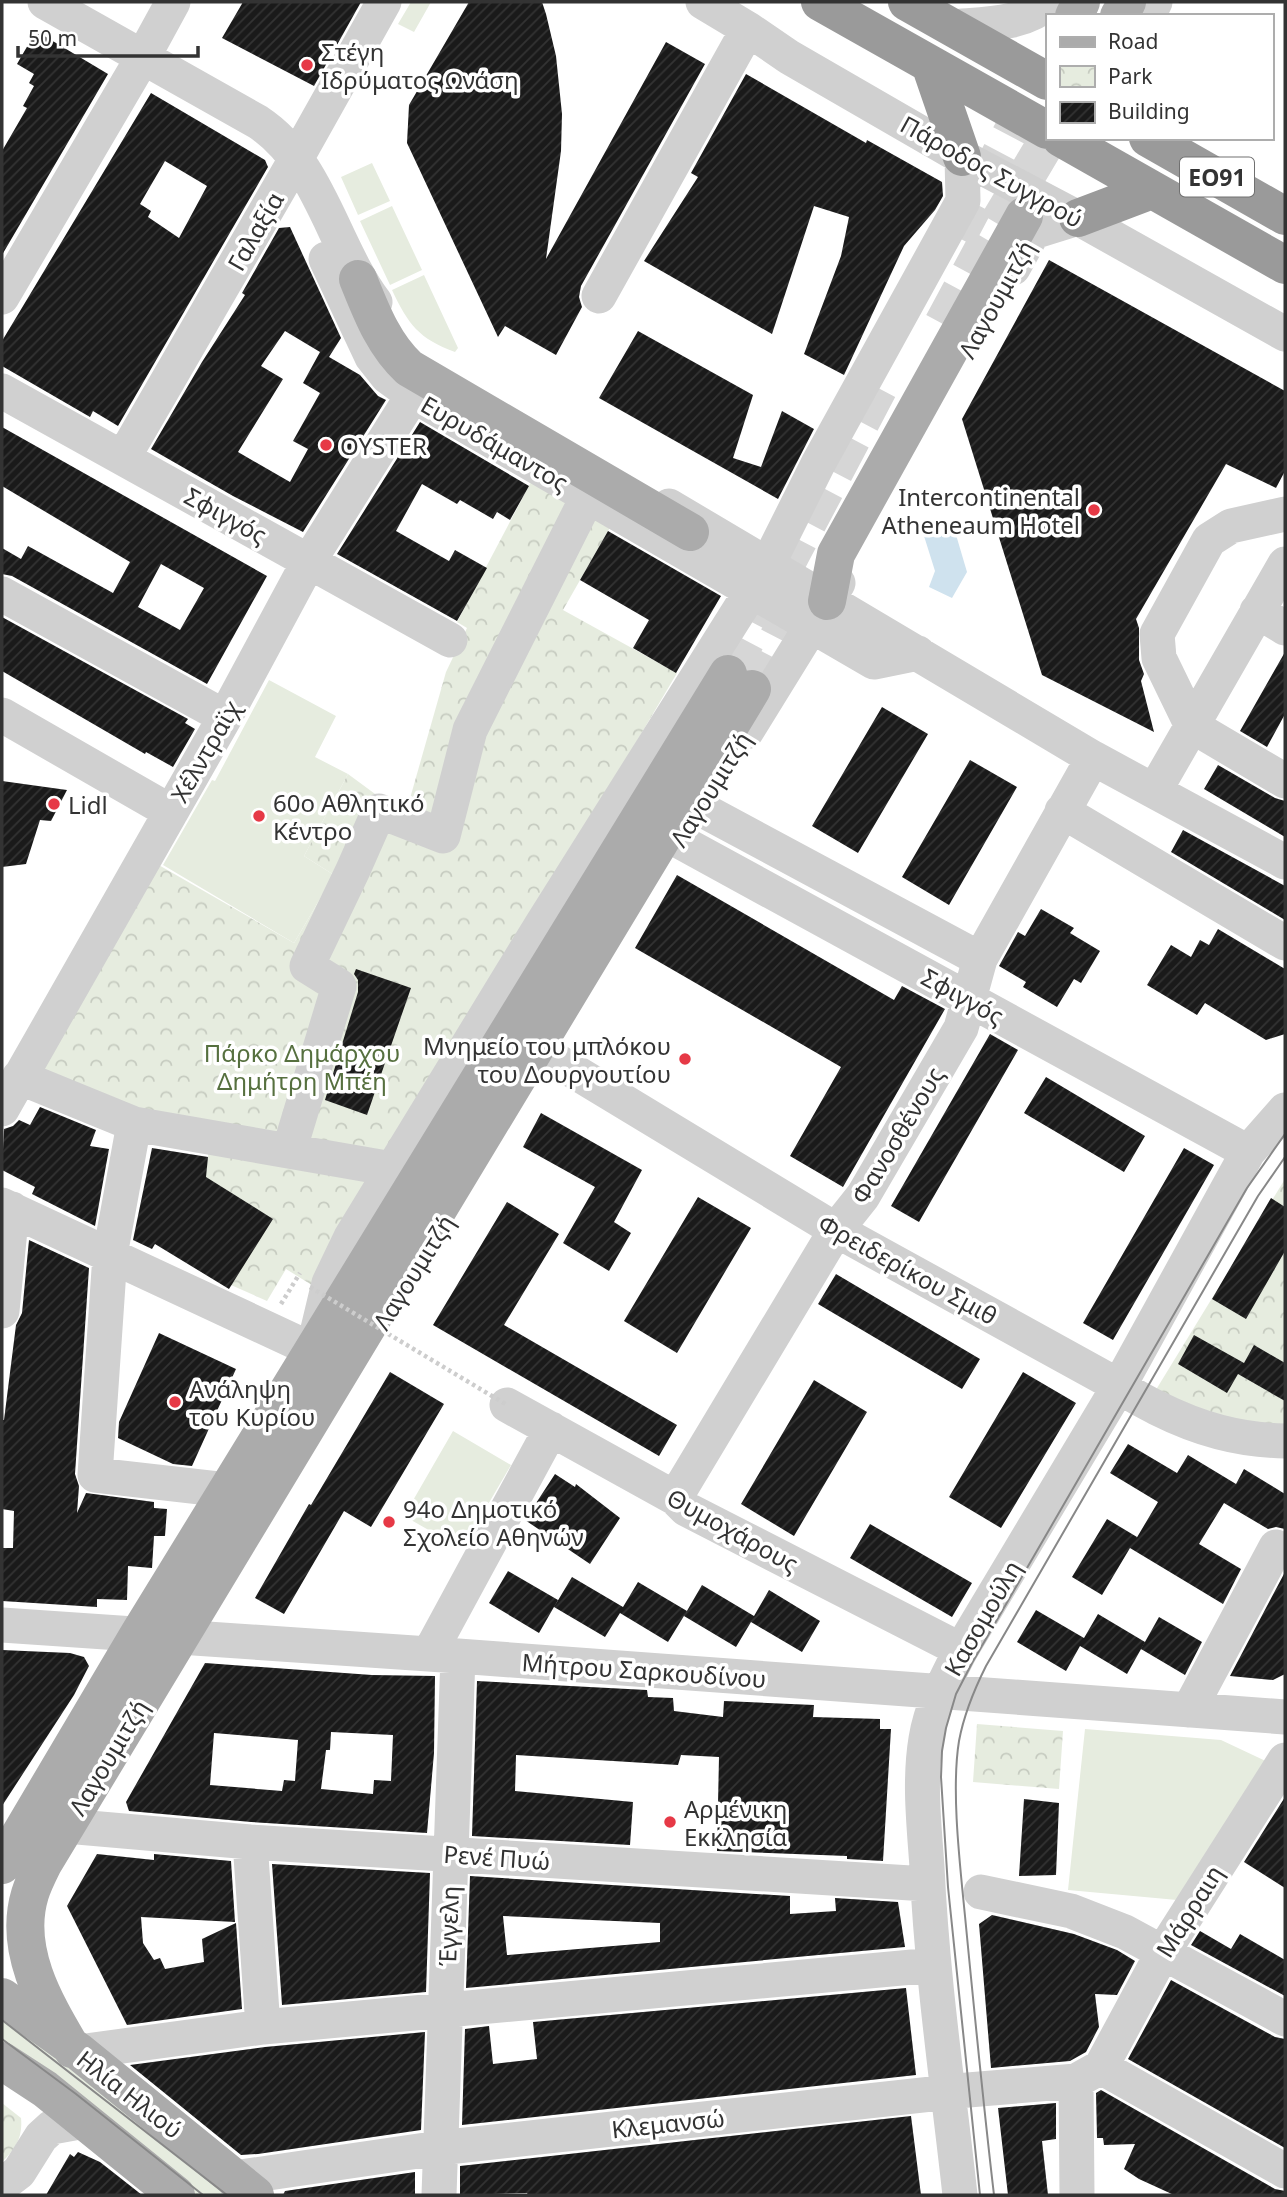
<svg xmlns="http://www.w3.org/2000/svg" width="1287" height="2197" font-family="'Noto Sans',sans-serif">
<defs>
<pattern id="park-crowns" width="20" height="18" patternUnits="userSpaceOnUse" patternTransform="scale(1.75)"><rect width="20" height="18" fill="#e6ecdf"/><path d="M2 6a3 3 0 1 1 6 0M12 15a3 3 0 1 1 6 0" fill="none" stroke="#c6cbc0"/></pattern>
<pattern id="building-hatch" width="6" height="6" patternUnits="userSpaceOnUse" patternTransform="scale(1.75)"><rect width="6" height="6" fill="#1a1a1a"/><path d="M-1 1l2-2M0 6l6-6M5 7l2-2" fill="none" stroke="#333"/></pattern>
</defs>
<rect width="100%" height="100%" fill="#fff"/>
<!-- green -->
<path fill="#e6ecdf" d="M411 2H431L414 32 398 24Z
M372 163 390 201 358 215 341 177Z
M392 206 422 270 390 285 360 221Z
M424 275 458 348 455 352C419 339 408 324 392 290Z
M269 680 336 716 315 757 348 774 304 856 334 875 294 943 163 865 212 780 215 781Z
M453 1431 511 1465 462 1549 404 1516Z
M1085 1729 1221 1740 1274 1765 1188 1901 1068 1890Z
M2 2009 233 2195H197L89 2108 2 2043Z"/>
<!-- park -->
<path fill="url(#park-crowns)" d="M531 482 612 524 563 610 677 673 315 1287 286 1269 267 1301 231 1285 192 1190 206 1173 209 1147 24 1087 157 864 294 943 334 875 304 856 348 774 405 816 446 672 467 628 457 622Z
M1285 1179V1426L1258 1430 1154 1393Z
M977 1724 1063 1731 1059 1789 973 1782Z
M2 2103 21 2118C23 2138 15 2149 2 2162Z"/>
<!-- water -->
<path fill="#cfe2ee" d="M954 528 967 572 952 598 929 587 935 571 924 536Z"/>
<!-- building -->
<path fill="url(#building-hatch)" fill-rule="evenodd" d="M243 2H361L314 86 222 38Z
M469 2H542L546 14 556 56 562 114 561 151 546 259 666 42 705 64 581 286 579 297 582 307 556 355 505 326 498 337 407 143 409 105Z
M36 31 108 74 2 255V151L27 108 23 106 34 86 29 83 34 74 17 64Z
M746 74 866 143 867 140 942 182 943 196 935 210 904 246 844 375 804 354 841 256 849 217 814 206 772 334 644 261 698 177 691 173Z
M151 93 265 160 268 167 118 426 93 411 90 417 2 366V341ZM165 161 207 186 179 238 148 217 151 211 140 204Z
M290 227 341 338 329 357 360 375 378 396 386 400 303 532 233 496 151 449 202 362 245 295 242 293 279 228ZM285 331 320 352 303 383 320 393 293 441 308 449 290 482 238 452 283 379 261 366Z
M1049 260 1285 391V471L1276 488 1226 464 1136 619 1139 628V660L1144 674 1141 681 1154 732 1042 675 962 419Z
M638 331 753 395 733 458 761 467 782 411 814 429 778 499 599 398Z
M420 422 529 486 510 520 497 512 493 519 460 500 457 504 422 484 396 531 449 561 455 550 487 568 457 621 337 554Z
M2 427 267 576 207 684 12 576 2 574V548L21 559 28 546 113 593 130 562 2 486ZM161 564 204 588 180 630 138 607Z
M608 531 721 596 676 673 633 648 649 620 580 580Z
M2 617 188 719 185 723 195 729 173 767 146 752 145 754 2 671Z
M1285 652V714L1267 747 1240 731Z
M882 707 928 734 858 853 812 826Z
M970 760 1017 787 949 905 902 877Z
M1218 765 1275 798 1285 801V837L1204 789Z
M2 781 67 790 51 821 40 820 26 864 2 867Z
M1183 830 1285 886V920L1171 852Z
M677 875 894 1000 902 986 945 1009 843 1187 790 1156 841 1067 635 948Z
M1041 909 1074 928 1070 933 1100 951 1081 983 1074 979 1057 1007 1023 987 1026 982 999 966 1018 932 1025 936Z
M1218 929 1285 969V1034L1266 1040 1205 1003 1197 1015 1147 985 1171 945 1191 957 1200 940 1209 945Z
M356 969 411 988 367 1115 325 1100 358 992V980L354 974Z
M990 1034 1018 1050 919 1222 891 1206Z
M1046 1077 1145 1136 1124 1172 1024 1113Z
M40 1107 96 1130 90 1146 109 1149 95 1226 32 1194 35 1187 2 1170 4 1129 13 1126 19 1120 30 1125Z
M541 1113 642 1170 614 1222 631 1233 609 1271 563 1243 595 1187 523 1147Z
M152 1148 208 1157 206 1177 273 1219 229 1289 155 1244 152 1249 133 1240Z
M1184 1148 1214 1165 1113 1340 1083 1323Z
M698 1197 751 1228 677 1353 624 1321Z
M1271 1198 1285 1207V1251L1246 1319 1212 1299Z
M507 1202 559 1234 504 1325 677 1425 659 1456 433 1325Z
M29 1240 89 1268 75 1474 79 1486 77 1513 86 1493 154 1502V1508L167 1509 165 1536H154L152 1568 128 1566 127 1600 97 1599V1607L2 1601V1548H13L14 1511 2 1509V1420H4L16 1325 22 1313Z
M836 1274 980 1359 962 1389 818 1304Z
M159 1333 236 1369 192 1466 173 1464 118 1438 119 1422Z
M1194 1335 1244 1363 1254 1345 1285 1363V1401L1238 1374 1227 1393 1178 1364Z
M390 1372 444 1404 371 1527 344 1511 284 1614 255 1598 309 1504 311 1505Z
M1023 1372 1076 1403 1001 1528 949 1497Z
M814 1380 867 1412 794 1536 741 1504Z
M1128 1444 1177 1473 1188 1455 1236 1484 1244 1469 1285 1494V1529L1276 1527 1268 1529 1224 1503 1199 1544 1241 1569 1223 1604 1130 1548 1102 1595 1072 1577 1107 1519 1137 1537 1136 1539 1158 1502 1110 1473Z
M555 1474 575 1487 576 1484 620 1518 590 1564 525 1520Z
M870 1524 972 1583 952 1617 850 1558Z
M508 1571 558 1600 539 1633 489 1603Z
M1285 1572V1674L1273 1680 1230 1676Z
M572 1577 623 1607 638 1582 687 1611 668 1642 620 1613 605 1637 554 1607Z
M702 1585 754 1616 769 1590 820 1621 802 1652 751 1622 736 1647 684 1616Z
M1036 1610 1084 1638 1098 1614 1145 1642 1127 1674 1080 1646 1066 1671 1017 1642Z
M1159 1617 1202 1642 1185 1675 1141 1649Z
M2 1650 70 1653 84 1657 89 1666 74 1695 2 1806Z
M205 1663 372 1675 435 1676 434 1753 427 1833 251 1822 129 1811 126 1802ZM331 1732 393 1735 391 1781 374 1780 373 1794 321 1789 326 1750H330ZM214 1733 298 1740 295 1781 284 1780 282 1791 210 1785Z
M477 1681 647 1690 648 1697 673 1698 674 1711 723 1717 724 1701 814 1705 813 1717 880 1719V1729H891L883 1861 847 1859V1856L717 1851 719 1757 681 1755 678 1765 516 1755 515 1791 633 1802 630 1845 472 1836Z
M1285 1797V1888L1244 1862Z
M1024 1799 1059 1803 1056 1875 1019 1876Z
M97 1854 154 1860V1854L231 1861 235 1922 141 1917 143 1943 154 1960 160 1958 165 1969 204 1962 202 1939 236 1923 242 2009 127 2025 67 1906Z
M272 1864 430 1873 426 1992 282 2005Z
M470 1876 790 1896V1914L836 1911 835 1898 898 1902 905 1947 466 1988ZM503 1916 660 1923V1942L507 1955Z
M992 1915 1074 1934 1117 1950 1135 1961 1117 1995 1095 1994 1099 2027 1086 2052 1070 2061 991 2068 979 1924Z
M1200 1931 1231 1949 1240 1934 1285 1960V1996L1191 1945Z
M1171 1980 1275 2037 1285 2039V2148L1128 2059Z
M906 1988 916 2075 462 2125 465 2029 489 2026 493 2064 537 2059 533 2022Z
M425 2032 421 2130 258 2154 241 2155 130 2065 265 2047Z
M1101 2090 1275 2189 1285 2191V2195H1174L1139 2179 1124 2169 1135 2144 1104 2145 1103 2138H1097L1096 2093Z
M1056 2103V2139L1042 2141 1048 2195H1008L998 2108Z
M911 2116 921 2195H528L527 2193 460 2195V2166Z
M78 2152 100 2162 142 2195H46L70 2154 74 2157Z
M415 2172V2195H283L285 2191Z"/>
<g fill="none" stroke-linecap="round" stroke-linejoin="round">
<!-- major-tunnel -->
<path stroke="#d6d6d6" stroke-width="38" stroke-dasharray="38 19" stroke-linecap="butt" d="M957 237 1047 66
M943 324 986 244 1049 138
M728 674 879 387
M752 689 807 582"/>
<!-- path -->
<path stroke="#cdcdcd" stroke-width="4.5" stroke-dasharray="3.5 3.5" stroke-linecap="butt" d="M281 1304 300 1273"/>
<!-- minor -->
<path stroke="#d0d0d0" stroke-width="35" d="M45 2 258 122C320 163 332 245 375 302
M703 2 748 29 789 57 962 157 1078 218 1285 334
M1148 16 1155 2
M952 27C984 24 1024 25 1049 2
M326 259 372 357 387 376 413 395 874 662 918 653
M1013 268 1033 232 1078 218
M599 296 748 29
M2 297 143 57 173 2
M2 391 450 640
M123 458 296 159 384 2
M669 506 1093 758 1285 862
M1285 514 1231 526 1209 540 1157 634 1159 658 1192 726 1285 781
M2 594 225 717
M1257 611 1285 628
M2 715 171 812
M746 732 838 583
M1155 790 1285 564
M699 808 980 959
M1062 811 1285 943
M679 841 1248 1152
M547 1055 836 1230 1119 1386C1131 1395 1144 1401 1157 1408 1199 1429 1238 1440 1285 1441
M19 1077 134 1124 392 1169
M2 1109 225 717 309 561 413 395
M134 1124 110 1255 95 1475 227 1490
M289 1151 339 986 307 966 353 870 379 811 443 836 470 730 588 496
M2 1205 313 1350 329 1283 351 1237 542 924 767 566 818 464 963 201 962 157
M2 1311 12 1209
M507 1405 675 1498 686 1509 961 1650
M675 1498 836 1230 863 1196 961 1028 980 959 1093 758
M2 1625 458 1656 1285 1717
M429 1654 551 1429
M1189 1710 1276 1547
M66 1826 250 1842 927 1884
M250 1842 263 2027
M981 1892 1071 1911 1125 1932 1285 2019
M79 2052 263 2027 934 1965
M1101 2067 1163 1952 1285 1760
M1101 2067 1285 2171
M1076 2081 1077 2195
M2 2185 19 2172 41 2137 52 2127 85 2121
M241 2195 234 2178 439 2148 968 2090 1076 2081 1101 2067
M439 2195 458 1656
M960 2195C948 2086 932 1977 927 1867 924 1824 919 1781 926 1739 931 1707 946 1679 961 1650L1119 1386 1248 1152 1285 1110"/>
<!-- major -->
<path stroke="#ababab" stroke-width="38" d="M1074 16 1081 2
M1119 16 1127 2
M358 279C371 311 383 344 409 368L690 532
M827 601 836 554 1024 216
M2 1865 139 1634 728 674
M2 1997 79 2052 255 2195
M72 2049C45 2003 13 1950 30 1894 33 1884 38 1874 43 1864L752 689
M2 2061 45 2089 176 2195"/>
<!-- highway -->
<path stroke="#9a9a9a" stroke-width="38" d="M820 2 1047 130
M907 2 1047 81
M930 64 962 157
M1061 138 1285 265
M1148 138 1285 216
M1078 218 1152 190"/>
<!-- tram -->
<path stroke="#888" stroke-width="2" d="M2 2020 227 2195
M2 2039 76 2094 203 2195
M980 2195 948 1887 941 1777 942 1751 946 1728 956 1694 972 1663 1247 1188 1285 1134
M994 2195C983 2102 974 2009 965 1916 960 1865 951 1790 959 1741 964 1714 974 1690 986 1666L1258 1196 1285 1157"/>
<!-- path-bridge -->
<path stroke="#cdcdcd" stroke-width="4.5" stroke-dasharray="3.5 3.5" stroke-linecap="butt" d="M310 1287 507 1405"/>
</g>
<!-- markers -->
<g fill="#e63946" stroke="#fff" stroke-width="2.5">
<circle cx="307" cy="65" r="7"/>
<circle cx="326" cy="445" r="7"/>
<circle cx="1094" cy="510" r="7"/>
<circle cx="54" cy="804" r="7"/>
<circle cx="259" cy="816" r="7"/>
<circle cx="685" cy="1059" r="7"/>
<circle cx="175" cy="1402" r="7"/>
<circle cx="389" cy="1522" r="7"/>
<circle cx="670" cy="1822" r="7"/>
</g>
<g text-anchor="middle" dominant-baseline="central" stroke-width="7" stroke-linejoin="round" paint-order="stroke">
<!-- shield labels -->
<rect fill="#fff" stroke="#707070" stroke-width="2" x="1180" y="157.5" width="74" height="39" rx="5"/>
<g font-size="23" font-weight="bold" fill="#333">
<text x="1217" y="177">ΕΟ91</text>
</g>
<!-- poi labels -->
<g font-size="24" fill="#333" stroke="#fff" text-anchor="start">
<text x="321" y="51">Στέγη<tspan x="321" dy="28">Iδρύματος Ωνάση</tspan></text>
<text x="340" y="445">OYSTER</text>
<text x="1080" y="496" text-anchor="end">Intercontinental<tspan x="1080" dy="28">Atheneaum Hotel</tspan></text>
<text x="273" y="802">60ο Αθλητικό<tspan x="273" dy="28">Κέντρο</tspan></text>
<text x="68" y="804">Lidl</text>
<text x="671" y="1045" text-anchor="end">Μνημείο του μπλόκου<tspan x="671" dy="28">του Δουργουτίου</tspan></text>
<text x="189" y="1388">Ανάληψη<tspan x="189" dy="28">του Κυρίου</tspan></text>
<text x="403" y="1508">94ο Δημοτικό<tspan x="403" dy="28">Σχολείο Αθηνών</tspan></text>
<text x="684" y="1808">Αρμένικη<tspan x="684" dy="28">Εκκλησία</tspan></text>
</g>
<!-- street labels -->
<g font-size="24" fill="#333" stroke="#fff">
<text transform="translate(992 171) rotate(29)">Πάροδος Συγγρού</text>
<text transform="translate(255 231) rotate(-60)">Γαλαξία</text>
<text transform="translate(996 299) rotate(-61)">Λαγουμιτζή</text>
<text transform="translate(495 443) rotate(30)">Ευρυδάμαντος</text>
<text transform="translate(226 515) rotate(29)">Σφιγγός</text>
<text transform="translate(205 751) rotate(-60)">Χέλντραϊχ</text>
<text transform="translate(710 789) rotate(-58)">Λαγουμιτζή</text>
<text transform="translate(963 996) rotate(29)">Σφιγγός</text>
<text transform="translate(897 1135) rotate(-59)">Φανοσθένους</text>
<text transform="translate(908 1269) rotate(29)">Φρειδερίκου Σμιθ</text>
<text transform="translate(413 1272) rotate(-58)">Λαγουμιτζή</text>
<text transform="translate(733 1530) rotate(29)">Θυμοχάρους</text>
<text transform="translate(982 1618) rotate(-60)">Κασομούλη</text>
<text transform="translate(644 1670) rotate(4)">Μήτρου Σαρκουδίνου</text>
<text transform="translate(108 1757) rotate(-59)">Λαγουμιτζή</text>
<text transform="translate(497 1857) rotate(4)">Ρενέ Πυώ</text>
<text transform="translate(1189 1911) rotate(-58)">Μάρραιη</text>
<text transform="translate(448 1926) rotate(-88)">Έγγελη</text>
<text transform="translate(130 2094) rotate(38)">Ηλία Ηλιού</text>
<text transform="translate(668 2123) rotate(-6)">Κλεμανσώ</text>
</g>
<!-- park labels -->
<g font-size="24" fill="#56703f" stroke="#fff">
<text x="302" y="1052">Πάρκο Δημάρχου<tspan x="302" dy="28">Δημήτρη Μπέη</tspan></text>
</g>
</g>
<!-- border -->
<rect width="1287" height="2197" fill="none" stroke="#333333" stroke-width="7"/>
<!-- legend -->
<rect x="1046" y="14" width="228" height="126" fill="#ffffff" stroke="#adadad" stroke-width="2"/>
<rect x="1060" y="37" width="35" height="10" fill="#ababab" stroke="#adadad" stroke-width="2"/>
<text x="1108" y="49" font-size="21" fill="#333333">Road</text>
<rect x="1060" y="66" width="35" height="21" fill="url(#park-crowns)" stroke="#adadad" stroke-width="2"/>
<text x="1108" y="84" font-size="21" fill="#333333">Park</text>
<rect x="1060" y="102" width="35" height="21" fill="url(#building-hatch)" stroke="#adadad" stroke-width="2"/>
<text x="1108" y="119" font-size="21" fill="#333333">Building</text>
<!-- scale -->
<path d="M18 46v10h180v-10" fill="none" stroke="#333333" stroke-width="3.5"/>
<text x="28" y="46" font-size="21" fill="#333333" stroke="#ffffff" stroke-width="5" paint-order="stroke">50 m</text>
</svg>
